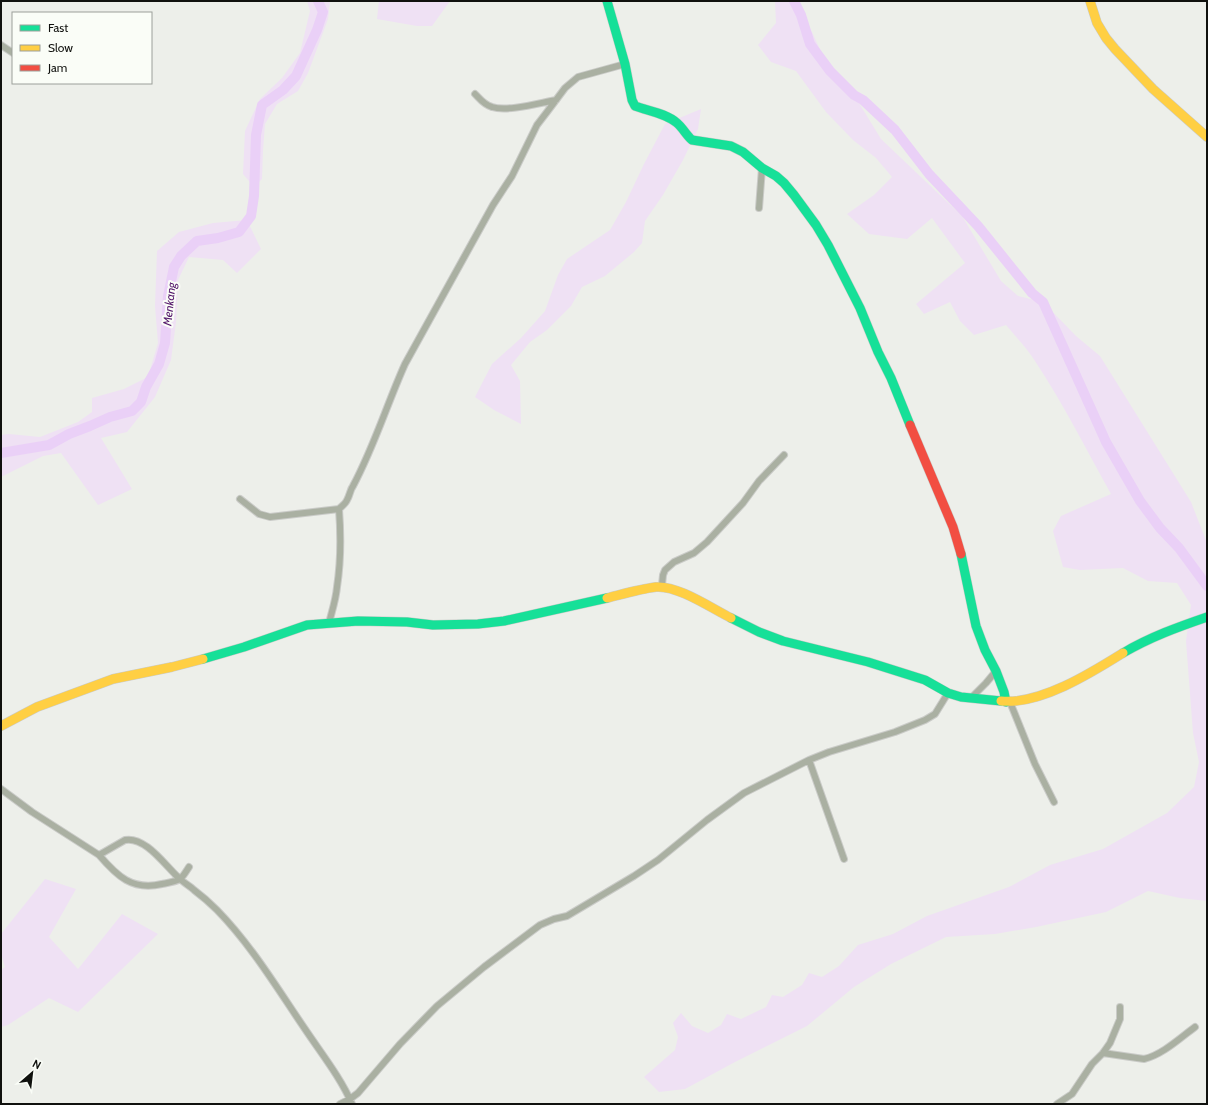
<svg xmlns="http://www.w3.org/2000/svg" width="1208" height="1105" font-family="Cabin,sans-serif">
<rect width="100%" height="100%" fill="#edefea"/>
<!-- green -->
<path fill="#efe1f4" d="M307 1H330L328 19 308 73 298 91 277 104 265 124 263 150 262 179 254 187 243 174 245 131 260 99 282 78 300 53 310 11Z
M379 1H450L432 26H417L377 19Z
M775 1H800L801 16 812 32 830 71 854 95 881 139 962 216 1001 281 1018 296 1043 302 1076 336 1100 356 1191 502 1207 543V901L1180 898 1148 891 1106 912 1036 927 995 934 946 937 891 964 854 987 807 1026 735 1062 685 1089 659 1092 644 1077 675 1050 678 1037 673 1023 681 1013 692 1026 708 1033 721 1025 727 1014 741 1019 766 1007 772 995 783 997 802 985 809 973 822 977 839 966 858 945 893 934 927 916 1009 887 1050 865 1103 849 1167 813 1194 787 1199 762 1193 733 1186 641 1191 605 1177 583 1148 581 1123 568 1080 570 1063 567 1053 531 1061 516 1111 494C1086 449 1063 403 1035 361 1027 348 1015 336 1006 325L974 335 960 321 950 302 924 314 916 304 965 263 932 218 907 239 869 234 847 214 874 195 892 177 876 158 853 140 826 112 796 71 771 62 758 45 776 23Z
M701 109 698 129 683 160 663 195 645 221 642 243 634 252 605 276 582 287 571 306 547 330 530 342 511 365 520 381 521 424 494 410 475 397 492 364 521 338 545 311 558 275 567 259 610 230 626 202 644 164 665 124Z
M247 220 261 249 237 273 223 260 189 257 178 280 176 322 171 360 155 397 127 432 101 438 132 489 98 505 61 453 43 456 1 477V435L9 434 40 437 78 422 92 412V398L124 389 148 377 158 343 155 306 157 251 179 232 213 223Z
M45 879 76 889 49 937 78 969 122 914 158 934 78 1012 49 998 8 1025 1 1027V970L5 967 1 954V934Z"/>
<g fill="none" stroke-linecap="round" stroke-linejoin="round">
<!-- river -->
<path stroke="#ead0f7" stroke-width="10" d="M794 1 801 15 810 44 830 71 854 95 863 100 895 130 929 174 978 226 1032 293 1043 302 1106 442 1140 501 1160 528 1179 548 1207 586
M1 453 49 445 69 434 90 426 110 417 132 411 141 402 146 387 159 364 165 343 168 296 174 267 181 256 197 241 218 238 239 232 251 216 254 196 256 135 262 105 283 90 296 76 317 30 323 12 318 1"/>
<defs>
<path id="street" d="M1 45 13 53
M475 94C480 99 484 105 492 107 508 112 539 103 556 100
M759 208 762 168
M240 499 259 514 270 517 339 509
M664 587 662 585 663 575 665 570 674 562 694 553 707 542 743 503 759 481 784 455
M329 623C332 611 336 599 337 587 341 561 341 535 339 509 342 506 346 503 347 500 350 495 350 490 353 486 374 447 387 404 405 364L493 205 512 176 537 125 547 112 565 88 578 77 625 64
M971 698 986 683 996 671
M1010 702 1035 764 1054 802
M809 760 844 859
M1 789 32 812 99 855 125 840C146 836 166 867 180 879 184 883 190 886 194 890 202 896 210 903 217 910 252 946 277 988 305 1029 321 1053 341 1078 352 1104
M99 855C117 876 132 891 162 884 167 883 175 882 180 879 183 877 187 870 189 867
M1103 1053 1144 1059C1162 1055 1180 1038 1195 1027
M340 1104 350 1099 358 1093 400 1044 437 1006 484 967 540 925 554 919 567 916 634 876 658 860 707 820 744 793 809 760 829 752 895 732 925 720 935 714 948 693
M1057 1104 1072 1094 1092 1064 1103 1053 1110 1043 1120 1019V1007"/>
<path id="fast" d="M607 1 625 64 632 100 635 106C648 111 666 113 677 123 683 128 686 135 692 140L731 146 743 152 762 168 776 176 784 183 794 195 816 225 828 245 860 308 878 352 891 378 910 425
M961 554 976 626 985 650 996 671 1004 692 1006 702
M731 618 759 632 783 641 868 662 925 680 948 693 961 697 1001 701
M1123 653C1150 637 1178 627 1207 617
M203 659 244 647 307 625 358 621 407 622 433 625 478 624 504 621 607 598"/>
<path id="slow" d="M1090 1 1097 23 1106 38 1115 49 1153 89 1207 137
M607 598C623 594 640 589 656 587 677 585 711 608 731 618
M1001 701C1040 705 1091 673 1123 653
M1 726 37 707 113 679 172 667 203 659"/>
<path id="jam" d="M910 425 953 527 961 554"/>
</defs>
<!-- street casing -->
<use href="#street" stroke="#cacbc8" stroke-width="8"/>
<!-- fast casing -->
<use href="#fast" stroke="#cacbc8" stroke-width="10"/>
<!-- slow casing -->
<use href="#slow" stroke="#cacbc8" stroke-width="10"/>
<!-- jam casing -->
<use href="#jam" stroke="#cacbc8" stroke-width="10"/>
<!-- street -->
<use href="#street" stroke="#aab0a2" stroke-width="6"/>
<!-- fast -->
<use href="#fast" stroke="#16e098" stroke-width="9"/>
<!-- slow -->
<use href="#slow" stroke="#ffcf43" stroke-width="9"/>
<!-- jam -->
<use href="#jam" stroke="#f24e42" stroke-width="9"/>
</g>
<g text-anchor="middle" dominant-baseline="central" stroke-width="4" stroke-linejoin="round" paint-order="stroke">
<!-- water labels -->
<g font-size="12" font-style="italic" fill="#53166a" stroke="#fafdf7">
<text transform="translate(169 304) rotate(-84)">Menkang</text>
</g>
</g>
<!-- border -->
<rect width="1208" height="1105" fill="none" stroke="#10110e" stroke-width="4"/>
<!-- legend -->
<rect x="12" y="12" width="140" height="72" fill="#fafdf7" stroke="#9c9f9a"/>
<rect x="20" y="25" width="20" height="6" fill="#16e098" stroke="#9c9f9a"/>
<text x="48" y="32" font-size="12" fill="#10110e">Fast</text>
<rect x="20" y="45" width="20" height="6" fill="#ffcf43" stroke="#9c9f9a"/>
<text x="48" y="52" font-size="12" fill="#10110e">Slow</text>
<rect x="20" y="65" width="20" height="6" fill="#f24e42" stroke="#9c9f9a"/>
<text x="48" y="72" font-size="12" fill="#10110e">Jam</text>
<!-- north arrow -->
<g transform="translate(32 1073) rotate(28)" stroke="#fafdf7" stroke-width="3" paint-order="stroke">
<path d="M0-3L7 15L0 10L-7 15Z" fill="#10110e"/>
<text y="-6" font-size="11" font-weight="bold" text-anchor="middle" fill="#10110e">N</text>
</g>
</svg>
